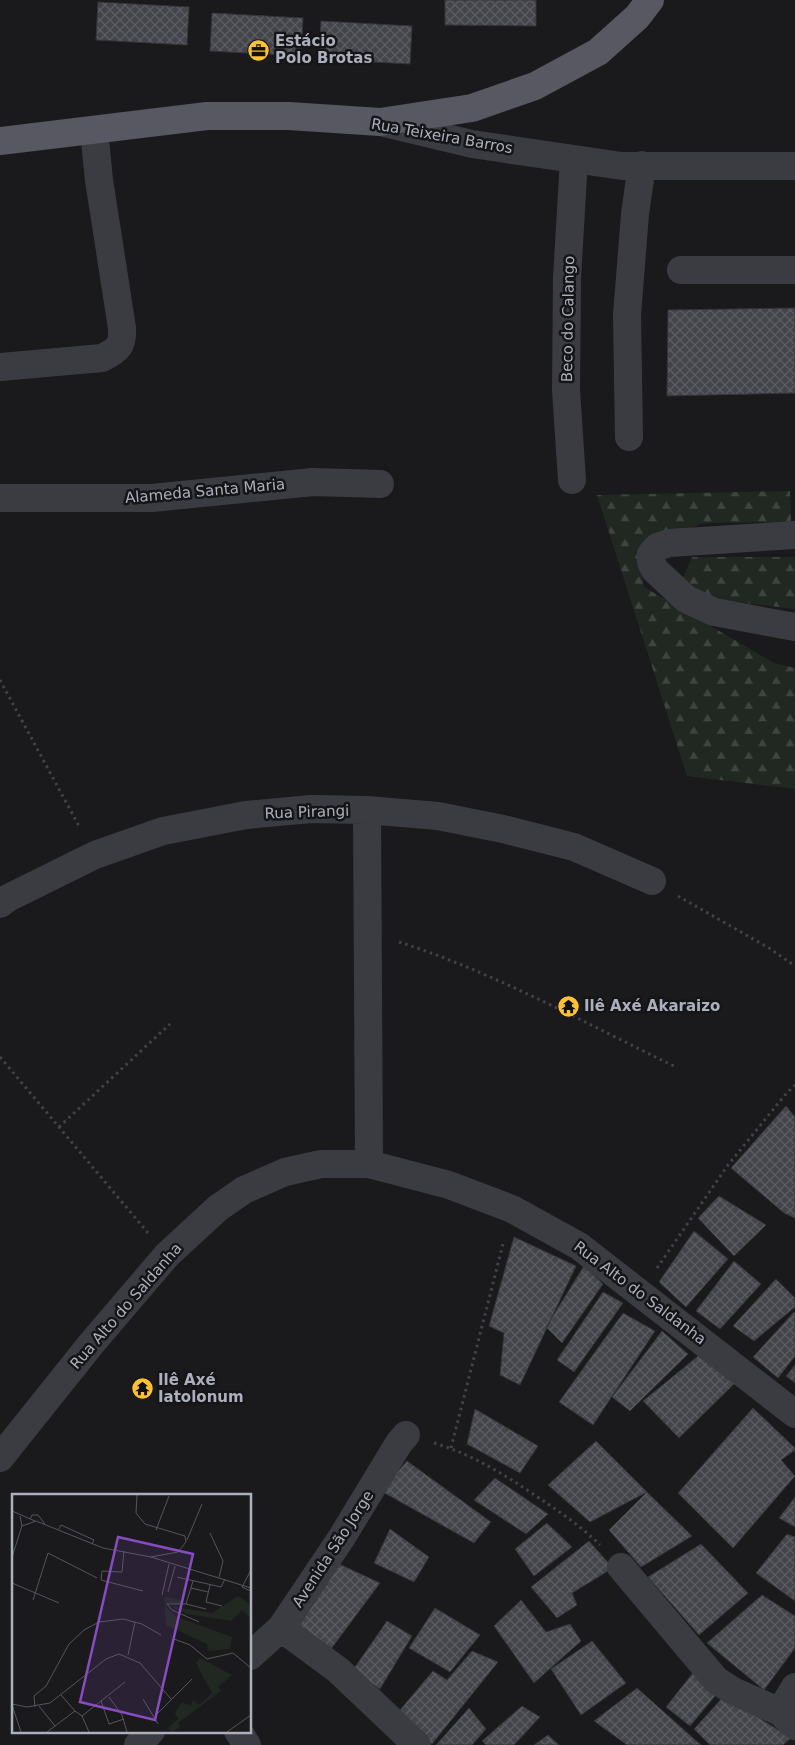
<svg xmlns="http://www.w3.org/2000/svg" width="795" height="1745" font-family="'DejaVu Sans',sans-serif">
<defs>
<pattern id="forest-firs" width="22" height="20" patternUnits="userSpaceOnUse" patternTransform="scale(1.25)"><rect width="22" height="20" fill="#202821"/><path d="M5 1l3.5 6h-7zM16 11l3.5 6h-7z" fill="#3e453f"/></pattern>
<pattern id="building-cross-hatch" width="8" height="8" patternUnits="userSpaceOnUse" patternTransform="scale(1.25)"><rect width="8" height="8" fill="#44454a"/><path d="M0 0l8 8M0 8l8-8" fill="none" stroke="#5c5d62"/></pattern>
</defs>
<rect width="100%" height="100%" fill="#1a1a1d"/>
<!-- forest -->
<path fill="url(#forest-firs)" d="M790 491 791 522 704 523 638 546 644 587 774 663 795 668V789L687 776 597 495Z
M692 557H795V609L710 599 683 578Z"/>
<!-- building -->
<path fill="url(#building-cross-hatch)" stroke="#343439" d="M445 0H536V26L445 25Z
M98 2 189 7 187 45 96 40Z
M212 13 303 18 301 56 210 51Z
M321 21 412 26 410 64 319 59Z
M795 308V393L667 396 668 310Z
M786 1106 795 1117V1218L784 1213 731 1168Z
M719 1196 766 1225 734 1256 698 1218Z
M694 1231 728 1259 686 1307 659 1282Z
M514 1237 576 1266 520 1385 500 1375 504 1333 489 1326Z
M734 1261 761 1284 720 1329 696 1311Z
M584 1266 603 1284 562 1343 546 1327Z
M776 1279 795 1298V1307L754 1341 733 1326Z
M603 1292 623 1303 574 1372 557 1360Z
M794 1312 795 1313V1356L778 1378 753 1357Z
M623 1313 655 1331 593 1425 559 1402Z
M662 1331 688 1354 630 1411 612 1397Z
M698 1356 736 1382 679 1438 643 1401Z
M795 1365V1383L786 1376Z
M753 1408 795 1448V1450L781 1460 795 1476 733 1548 678 1493Z
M475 1409 538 1446 520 1473 467 1444Z
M596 1441 647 1492 590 1522 548 1485Z
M407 1461 491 1522 474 1543 381 1491Z
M495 1478 548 1514 526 1534 474 1500Z
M647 1492 692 1536 641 1567 609 1530Z
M795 1497V1527L779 1518Z
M547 1523 572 1547 534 1576 515 1549Z
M390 1529 429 1557 414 1582 374 1563Z
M787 1534 795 1537V1601L756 1573Z
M589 1541 613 1568 572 1593 577 1605 557 1618 531 1587Z
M701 1544 748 1593 699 1635 648 1577Z
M339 1564 380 1583 328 1653 298 1627Z
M762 1595 795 1616V1648L764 1690 707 1643Z
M521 1600 546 1632 570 1624 581 1641 534 1683 494 1626Z
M435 1608 480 1635 450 1672 409 1648Z
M387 1621 412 1636 380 1689 353 1670Z
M592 1641 626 1683 581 1715 551 1669Z
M472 1651 498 1662 432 1744 394 1717 433 1671 447 1680Z
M696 1669 720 1690 690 1726 666 1707Z
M637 1688 701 1745H627L594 1721Z
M724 1696 791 1738 783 1745H710L694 1729Z
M522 1706 540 1717 514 1745H486L482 1741Z
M469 1708 486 1729 472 1745H436Z
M548 1735 559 1745H534Z"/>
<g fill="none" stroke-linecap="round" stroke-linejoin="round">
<!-- path -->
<path stroke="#414349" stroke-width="3" stroke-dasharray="2.5 4" stroke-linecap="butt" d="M0 680 80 828
M678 896 769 948 795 966
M399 942C493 972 585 1023 674 1066
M0 1057 148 1233
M59 1127 170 1024
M657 1268 728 1165 785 1095 795 1085
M434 1443C474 1455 505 1475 539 1498 560 1512 582 1527 600 1545
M451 1448 504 1240"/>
<!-- minor -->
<path stroke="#3b3c42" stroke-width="28" d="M380 122 472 144 622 166H795
M681 270H795
M0 367 102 358C118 350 123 346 122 328L99 180 94 130
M629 437 627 315 635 214 642 165
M572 480 566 390 567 278 574 159
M0 498H152L313 482 380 484
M795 535 669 543 657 547 651 554V562L655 570 686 599 714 612 795 627
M367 810 369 1164
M0 904 8 898 95 855 163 831 246 815 311 809 367 810 438 816 503 829 574 847 652 881
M0 1458 91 1344 167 1255 218 1208 244 1190 285 1172 321 1164H369L449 1185 512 1209 579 1246 795 1414
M621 1567 716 1680 733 1691 780 1712 795 1726
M281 1628 338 1670 417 1745
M250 1656 281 1628 342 1537 399 1443 406 1435
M780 1712 795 1687
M238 1731 247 1745
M138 1745 151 1731"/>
<!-- major -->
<path stroke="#575861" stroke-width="28" d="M0 141 207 116H289L380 122 472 108 535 86 598 52 637 17 650 0"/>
</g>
<!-- icons -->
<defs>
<symbol id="office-disc" viewBox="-11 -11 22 22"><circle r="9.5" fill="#fcc233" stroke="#151518"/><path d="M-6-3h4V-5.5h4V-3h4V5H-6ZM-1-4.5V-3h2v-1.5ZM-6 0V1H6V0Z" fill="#111"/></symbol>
<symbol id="temple-disc" viewBox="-11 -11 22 22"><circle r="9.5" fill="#fcc233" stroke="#151518"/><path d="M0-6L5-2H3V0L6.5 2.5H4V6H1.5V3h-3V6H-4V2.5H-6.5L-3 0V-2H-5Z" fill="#111"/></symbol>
</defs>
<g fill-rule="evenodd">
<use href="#office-disc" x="246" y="38" width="25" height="25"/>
<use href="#temple-disc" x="556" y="994" width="25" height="25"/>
<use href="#temple-disc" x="130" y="1376" width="25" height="25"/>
</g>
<g text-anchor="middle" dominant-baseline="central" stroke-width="5" stroke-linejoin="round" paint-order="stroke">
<!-- poi labels -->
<g font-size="15" font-weight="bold" fill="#acb0bd" stroke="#151518" text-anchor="start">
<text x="275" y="41">Estácio<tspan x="275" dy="17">Polo Brotas</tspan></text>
<text x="584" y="1006">Ilê Axé Akaraizo</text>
<text x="158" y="1380">Ilê Axé<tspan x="158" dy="17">Iatolonum</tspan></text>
</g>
<!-- street labels -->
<g font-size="15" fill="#acb0bd" stroke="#151518">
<text transform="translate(442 136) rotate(10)">Rua Teixeira Barros</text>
<text transform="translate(568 319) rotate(-89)">Beco do Calango</text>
<text transform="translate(205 491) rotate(-5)">Alameda Santa Maria</text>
<text transform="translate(307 812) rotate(-2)">Rua Pirangi</text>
<text transform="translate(640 1293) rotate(37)">Rua Alto do Saldanha</text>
<text transform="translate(126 1306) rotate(-49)">Rua Alto do Saldanha</text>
<text transform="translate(333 1549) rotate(-57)">Avenida São Jorge</text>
</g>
</g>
<!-- overview -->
<g transform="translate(12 1494)">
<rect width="239" height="239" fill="#1a1a1d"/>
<path d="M226 102 239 111V124L230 116 219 127 175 120 158 112 200 119ZM152 103 170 106V110L155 109 154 113 165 123 220 143 218 155 196 157 195 150 154 131ZM188 164 220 181 206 193 209 197 166 229 168 233 160 238 156 234 166 225 163 219 170 208 179 212 181 206 187 211 200 199 184 169Z" fill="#202821"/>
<path fill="none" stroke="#54565d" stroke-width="1" d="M0 17 23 27M18 25 20 21H26L33 30M10 32 24 27 91 54 139 63 166 58 174 48 173 42 133 30 124 19 125 1M47 35 49 31 82 46 80 50M144 36 157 2M198 39 211 67 207 83M175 46 190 10M112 57 110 78 90 77 89 86 131 97M0 63 10 32 8 22M139 63 239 94M239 76 230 93 239 97M165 83 209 93 213 85M181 87 174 110H155L160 116 187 128M0 89 47 109M198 91 194 108 210 112M179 94 196 98M156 98 163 72M150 101 157 70M21 106 36 59 85 84M174 110 194 115M162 145 178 151 195 165 221 159 239 174M116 161 123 128M49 201 63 217M97 203 110 221 115 238M131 205 146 230M89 207 97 230 112 225M0 210 15 213 38 209 94 165 107 160 128 169 159 205M0 211 9 238M27 212 43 232M23 213 22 202 34 192 57 150 72 136 87 128 111 125 130 130 149 141M70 222 113 188M143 222 180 185M35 238 63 217 70 222 77 238M215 238 239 221"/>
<path fill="#874dbe" fill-opacity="0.15" stroke="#874dbe" stroke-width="2.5" d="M106 43 181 60 143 226 68 208Z"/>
<rect width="239" height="239" fill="none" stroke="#acb0bd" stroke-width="2.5"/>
</g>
</svg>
